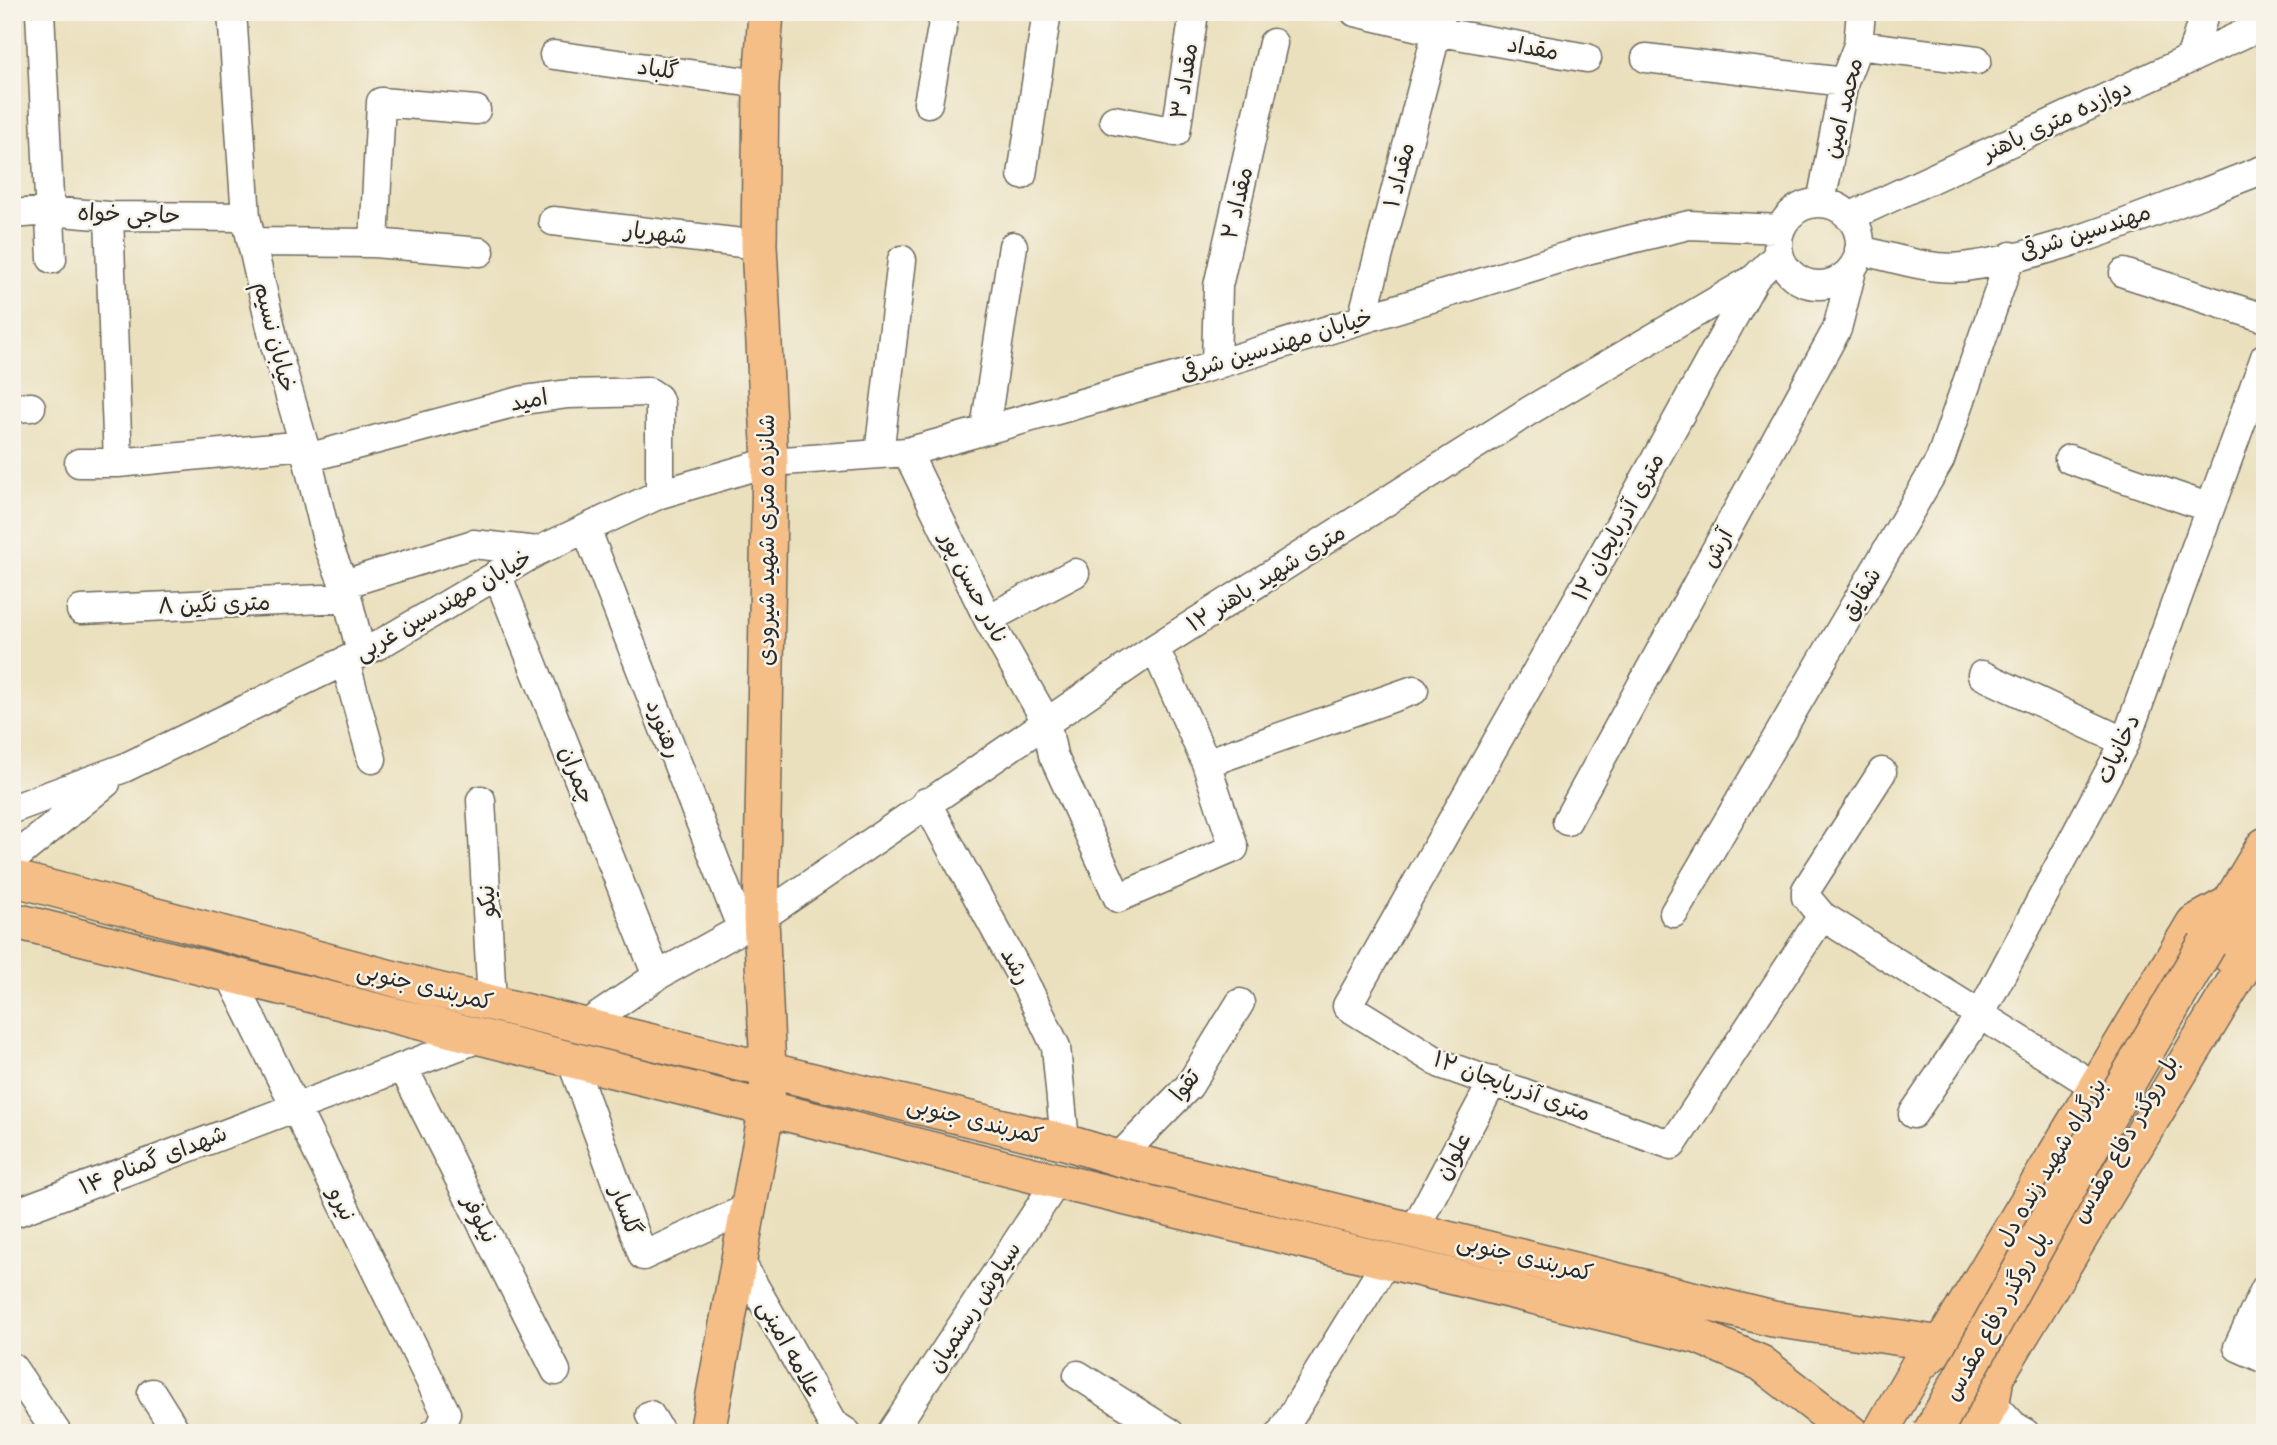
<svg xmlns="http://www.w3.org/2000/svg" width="2277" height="1445" font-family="Sriracha,'Playpen Sans Arabic',sans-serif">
<rect width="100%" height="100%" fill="#f7f3e8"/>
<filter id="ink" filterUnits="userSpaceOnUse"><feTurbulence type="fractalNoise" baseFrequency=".0143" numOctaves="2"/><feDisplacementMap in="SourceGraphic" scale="14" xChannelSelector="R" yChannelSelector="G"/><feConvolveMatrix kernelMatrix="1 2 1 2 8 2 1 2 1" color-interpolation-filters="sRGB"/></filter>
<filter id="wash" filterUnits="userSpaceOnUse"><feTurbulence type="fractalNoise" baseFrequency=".00686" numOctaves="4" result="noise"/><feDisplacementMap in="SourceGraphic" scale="28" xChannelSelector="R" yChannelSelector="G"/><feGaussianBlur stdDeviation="1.57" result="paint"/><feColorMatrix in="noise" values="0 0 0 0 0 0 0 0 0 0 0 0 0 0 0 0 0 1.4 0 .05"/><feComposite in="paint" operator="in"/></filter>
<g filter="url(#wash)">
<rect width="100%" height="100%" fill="#eae0bd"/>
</g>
<g filter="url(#ink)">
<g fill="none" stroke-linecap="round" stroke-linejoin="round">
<defs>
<path id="minor" d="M40 12 52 259
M232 12 246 217 274 341 304 445 329 548 344 584 361 653
M1355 12 1435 31 1587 58
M1858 45 1977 60
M554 55 761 84
M1646 58 1844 82
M2190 59 2205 12
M928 103 945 12
M1114 120 1176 132 1194 13 1190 12
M1022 175 1047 12
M1821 203 1844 82 1858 45 1861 12
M1778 244a41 41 0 1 1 82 0a41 41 0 1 1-82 0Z
M12 214 50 211 109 216 246 217
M109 216 118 463
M1849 217 2265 24
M553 221 759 245
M253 242 374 243 480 252
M374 243 381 102 476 110
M1859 250C1892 257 1930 271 1964 267 2064 254 2171 204 2265 169
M2124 273 2265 318
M1755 278 1619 526 1347 1006 1441 1064 1672 1145 1822 916 2096 1087
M1362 319 1442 12
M1216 365 1218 286 1273 43
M12 408 31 407
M985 429 1013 246
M907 452 988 619 1046 721 1053 755 1118 898 1234 848 1206 763 1155 648
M879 454 902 260
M307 458 524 400 568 394 649 392 658 398 660 404V494
M2069 459 2210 508
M79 463H118L304 445
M587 531 741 927
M497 574 657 976
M344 584 473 544 538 551
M81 610 346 598
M988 619 1075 573
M345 661 372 759
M1982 675 2125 742
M1206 763 1414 690
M481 800 492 1003
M926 802 1029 991 1056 1047 1065 1142
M12 809 124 768 380 644 538 551 660 494 770 462 907 452 1182 375 1587 250 1689 225 1781 229
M1567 821 1837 329 1852 270
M12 860 106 783
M1674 913 1940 460 2011 256
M1822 916 1806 897V890L1882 772
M229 973 446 1413 440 1430 434 1433
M584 1026 657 976 761 918 1155 648 1529 411 1755 278 1779 254
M570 1057 643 1256 748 1208
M403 1067 556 1371
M1913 1114 1980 1015 2125 742 2265 357
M1118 1158 1189 1086 1240 1003
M12 1214 485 1036
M1414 1230 1493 1081
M739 1259 832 1423 847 1433
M2265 1289 2238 1347 2265 1359
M12 1367 57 1433
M1078 1375 1170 1433
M152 1393 177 1433
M1992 1402 2013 1425 2025 1433
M650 1415 661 1433
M891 1433 1057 1181
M1281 1433 1388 1259"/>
<path id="major" d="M12 878 433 989 1065 1142 1118 1158 1773 1319 1942 1344C1969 1338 1989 1350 1996 1377
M12 920 1057 1181 1698 1336 1761 1363 1851 1433
M707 1433 767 1107 768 1069 761 918 770 462 759 245 761 84 766 12
M1880 1433 1918 1366 1942 1344 2194 923 2232 902
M1974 1433 1992 1402 1996 1377 2247 961 2255 927"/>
<path id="highway" d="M2207 944 2265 847
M2231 955 2265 908"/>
</defs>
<!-- minor casing -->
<use href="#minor" stroke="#6e6a5e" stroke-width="31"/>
<!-- major casing -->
<use href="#major" stroke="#6e6a5e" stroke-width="38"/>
<!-- highway casing -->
<use href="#highway" stroke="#6e6a5e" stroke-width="41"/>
<!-- minor -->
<use href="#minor" stroke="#fff" stroke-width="28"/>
<!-- major -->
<use href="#major" stroke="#f6be87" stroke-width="35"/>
<!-- highway -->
<use href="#highway" stroke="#f6be87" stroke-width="38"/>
<defs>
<path id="highway-bridge" d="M1932 1433 2105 1119 2207 944"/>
</defs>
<!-- highway-bridge casing -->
<use href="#highway-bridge" stroke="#6e6a5e" stroke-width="41" stroke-linecap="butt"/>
<!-- highway-bridge -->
<use href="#highway-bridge" stroke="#f6be87" stroke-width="38"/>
</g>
</g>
<g text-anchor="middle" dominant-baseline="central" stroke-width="5" stroke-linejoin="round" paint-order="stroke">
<!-- street labels -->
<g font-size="23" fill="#2b2b2b" stroke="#f7f3e8">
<text transform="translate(1533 48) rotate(10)">مقداد</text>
<text transform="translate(658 69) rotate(8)">گلباد</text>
<text transform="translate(1184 81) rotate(-81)">مقداد ۳</text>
<text transform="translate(1843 108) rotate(-76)">محمد امین</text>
<text transform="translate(2057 120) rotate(-25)">دوازده متری باهنر</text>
<text transform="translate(1399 175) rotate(-76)">مقداد ۱</text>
<text transform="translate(1237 203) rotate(-77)">مقداد ۲</text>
<text transform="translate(129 214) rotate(2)">حاجی خواه</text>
<text transform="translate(2085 232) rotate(-18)">مهندسین شرقی</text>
<text transform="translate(656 233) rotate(7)">شهریار</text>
<text transform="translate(275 337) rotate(76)">خیابان نسیم</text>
<text transform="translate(1276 345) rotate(-17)">خیابان مهندسین شرقی</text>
<text transform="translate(529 400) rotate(-10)">امید</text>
<text transform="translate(1618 527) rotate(-61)">۱۲ متری آذربایجان</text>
<text transform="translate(766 540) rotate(-90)">شانزده متری شهید شیرودی</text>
<text transform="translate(1717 548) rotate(-61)">آرش</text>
<text transform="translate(1266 578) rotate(-32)">۱۲ متری شهید باهنر</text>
<text transform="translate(974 588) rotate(63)">نادر حسن پور</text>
<text transform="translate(1861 594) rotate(-60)">شقایق</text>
<text transform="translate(214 604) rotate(-2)">۸ متری نگین</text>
<text transform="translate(443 605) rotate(-30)">خیابان مهندسین غربی</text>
<text transform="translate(664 729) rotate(69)">رهنورد</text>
<text transform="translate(2118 749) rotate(-65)">دخانیات</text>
<text transform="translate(577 775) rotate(68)">چمران</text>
<text transform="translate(487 901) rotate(-93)">نیکو</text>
<text transform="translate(1016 966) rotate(61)">رشد</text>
<text transform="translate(425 986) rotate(14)">کمربندی جنوبی</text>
<text transform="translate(1185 1085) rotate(-52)">تقوا</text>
<text transform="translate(1512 1086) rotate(20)">۱۲ متری آذربایجان</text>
<text transform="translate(975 1120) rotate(14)">کمربندی جنوبی</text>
<text transform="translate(2125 1139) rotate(-60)">بل روگذر دفاع مقدس</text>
<text transform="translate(1453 1156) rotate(-62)">علوان</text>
<text transform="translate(153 1160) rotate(-21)">۱۴ شهدای گمنام</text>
<text transform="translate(2051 1162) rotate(-59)">بزرگراه شهید زنده دل</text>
<text transform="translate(342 1204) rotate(64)">نیرو</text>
<text transform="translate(626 1211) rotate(70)">گلسار</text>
<text transform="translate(480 1219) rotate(63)">نیلوفر</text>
<text transform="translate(1525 1257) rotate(14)">کمربندی جنوبی</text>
<text transform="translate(974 1307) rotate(-57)">سیاوش رستمیان</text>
<text transform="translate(1996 1316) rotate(-61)">پل روگذر دفاع مقدس</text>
<text transform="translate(790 1349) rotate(61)">علامه امینی</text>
</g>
</g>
<!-- margin -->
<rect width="2277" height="1445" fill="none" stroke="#f7f3e8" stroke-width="42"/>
</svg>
